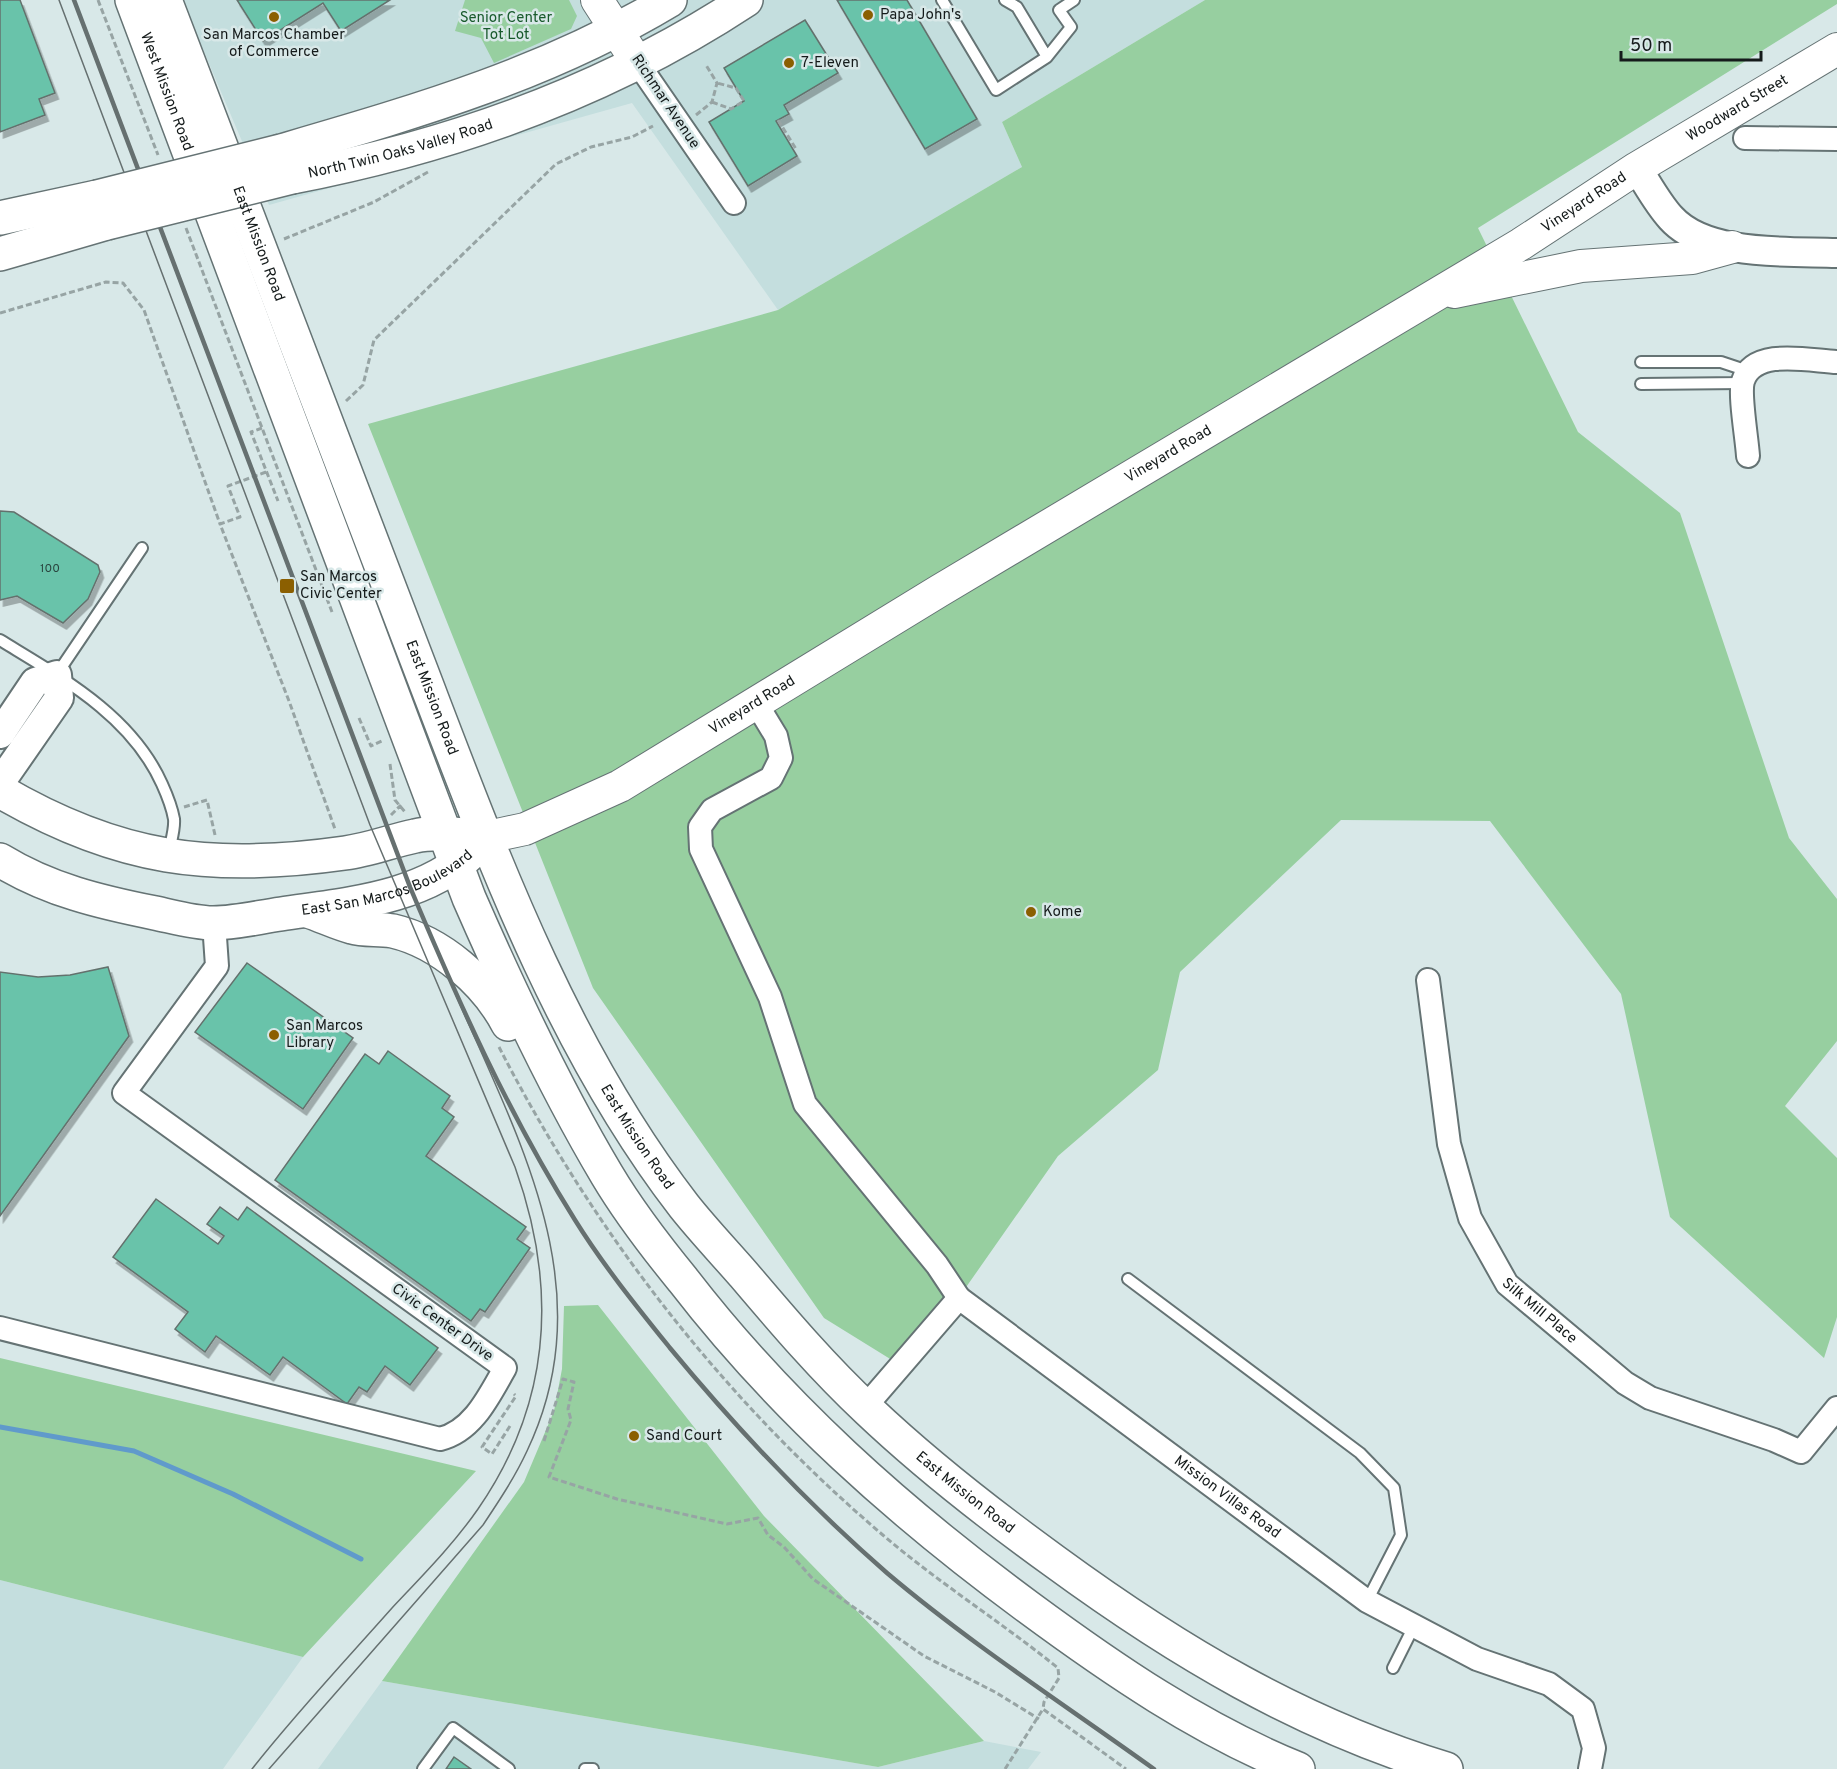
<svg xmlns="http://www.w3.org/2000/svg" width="1837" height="1769" font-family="Overpass,sans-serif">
<defs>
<filter id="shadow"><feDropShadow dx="3.5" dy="6" stdDeviation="0" flood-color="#0004"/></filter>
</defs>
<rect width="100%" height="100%" fill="#d8e8e8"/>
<!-- built -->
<path fill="#c4dede" d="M182 0H1205L1002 122 1022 167 778 310 632 103 269 205Z
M0 1580 303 1657 223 1769H0Z
M382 1681 878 1767 984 1741 1041 1752 1028 1769H318Z"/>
<!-- green -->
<path fill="#97cfa0" d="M465 0H569L577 16 571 29 494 63 481 38 455 31Z
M1205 0H1837V4L1478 228 1578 432 1680 513 1789 838 1837 899V1041L1785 1106 1837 1158V1317L1824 1358 1670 1217 1621 994 1490 821 1341 820 1180 972 1158 1070 1058 1156 908 1370 824 1318 593 988 368 424 778 310 1022 167 1002 122Z
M598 1305 764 1516 984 1741 878 1767 382 1681 524 1482 554 1411 562 1369 564 1306Z
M0 1358 476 1471 303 1657 0 1580Z"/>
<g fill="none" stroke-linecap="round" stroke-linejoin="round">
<!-- stream -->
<path stroke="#609acb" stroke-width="5" d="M0 1427 134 1451 233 1494 361 1559"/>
</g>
<!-- building -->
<path fill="#69c3aa" stroke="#64716d" stroke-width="1.5" filter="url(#shadow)" d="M0 0H20L55 93 39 99 45 115 0 132Z
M237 0H390L341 31 323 3 263 41Z
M837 0H907L977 119 925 149Z
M805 20 838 73 784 105 789 114 776 121 797 156 748 186 709 122 744 101 724 68Z
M0 511 14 512 98 565 100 572 88 599 63 623 17 596 0 600Z
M247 963 353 1038 303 1109 195 1032Z
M108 967 129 1036 0 1216V972L38 977 70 975Z
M388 1051 450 1096 442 1108 454 1117 426 1156 526 1227 517 1239 530 1248 485 1312 480 1309 471 1321 275 1180 365 1054 379 1064Z
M156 1199 218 1244 224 1236 207 1224 220 1207 238 1220 247 1207 438 1348 410 1385 385 1366 367 1392 359 1387 347 1404 283 1357 270 1375 216 1336 205 1352 175 1329 188 1312 113 1257Z
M454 1757 471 1769H446Z"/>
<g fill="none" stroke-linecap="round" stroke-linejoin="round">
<defs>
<path id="service" d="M942 0 996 90 1047 57
M1005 0 1017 7 1047 57 1071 27 1059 10 1074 0
M1641 362H1721L1748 371
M1641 384 1743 383
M0 640C62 678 131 715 162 784 167 795 172 808 174 819 175 829 171 841 169 851
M57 674 142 548
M1128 1279 1360 1453 1394 1488 1401 1535 1367 1601
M1393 1668 1414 1626
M423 1769 453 1728 509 1769
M585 1769H593"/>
<g id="minor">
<path d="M637 62 734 203"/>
<path d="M1745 138 1837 139"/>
<path d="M1748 456C1747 439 1739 394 1743 381 1754 347 1810 361 1837 362"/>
<path d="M756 703 776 736 781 758 771 778 712 810 700 827 701 849 770 997 805 1104 937 1265 959 1298"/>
<path id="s1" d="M1428 980 1449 1144 1470 1218 1507 1284 1625 1383 1650 1398 1774 1440 1801 1452 1837 1408"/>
<path d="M0 1328 440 1439C473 1431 489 1396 505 1368L124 1093 217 966 214 923"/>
<path id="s2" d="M865 1407 959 1298 1367 1601 1477 1659 1549 1684 1583 1709 1594 1748 1590 1769"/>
</g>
<path id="tertiary" d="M1637 168C1648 185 1658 204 1671 218 1706 257 1789 251 1837 253
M0 734 35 682 57 675 59 698 0 783"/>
<g id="secondary">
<path d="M597 0 637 62"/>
<path d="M1454 292 1581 266 1692 258 1732 247"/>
<path id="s3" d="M488 837 525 829 620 786 939 591 1521 244 1637 168 1837 49"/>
</g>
<g id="primary">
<path id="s4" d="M132 0 469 898C510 992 554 1086 607 1175 629 1212 656 1247 683 1280 781 1407 899 1512 1028 1607 1112 1669 1201 1730 1298 1769"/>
<path id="s5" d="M165 0C249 217 330 435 414 652 487 842 558 1043 684 1206 703 1230 724 1252 744 1275 783 1321 823 1368 868 1410 926 1465 989 1514 1054 1561 1177 1651 1299 1724 1446 1769"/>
<path d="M281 151C418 111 547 74 670 0"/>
<path id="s6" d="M292 177C454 146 608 91 746 0"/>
<path d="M0 218 97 197"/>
<path d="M0 254 107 223"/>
<path d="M0 791C118 860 211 872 345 853 369 850 391 841 415 836 431 832 449 834 465 835"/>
<path id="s7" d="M0 860C49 890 100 902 155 913 174 917 194 923 213 923 236 923 259 917 281 914 347 904 423 899 473 851"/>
<path d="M308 911C323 916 337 923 352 927 365 931 379 928 393 931 440 942 486 982 508 1024"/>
</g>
</defs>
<!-- service casing -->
<use href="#service" stroke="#657374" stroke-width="14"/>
<!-- minor casing -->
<use href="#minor" stroke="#657374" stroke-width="26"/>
<!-- tertiary casing -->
<use href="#tertiary" stroke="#657374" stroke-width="32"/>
<!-- secondary casing -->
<use href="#secondary" stroke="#657374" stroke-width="34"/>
<!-- primary casing -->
<use href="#primary" stroke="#657374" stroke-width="36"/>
<!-- path -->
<path stroke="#97a4a4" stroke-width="3" stroke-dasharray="6 3" stroke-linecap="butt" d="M98 0 158 155
M712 102 731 109 744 101 736 88 717 83
M696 115 712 102 717 83 706 65
M778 120 796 149
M186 228 332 612
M284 239 374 202 428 172
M0 313 106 282 123 283 144 310 220 524
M346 401 363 385 374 340 556 164 591 147 632 137 653 126
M262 428 251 432 278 501
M266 472 228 486 240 517 220 524 289 701 335 829
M359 718 371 746 382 741
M390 764 395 800 405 812
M184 807 207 800 215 835
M391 815 401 805
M499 1047C595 1234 723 1399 884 1536 939 1583 1001 1622 1058 1668L1059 1678 1044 1702 1043 1709 1126 1769
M510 1426 492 1454 482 1447 516 1396 514 1394
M544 1441 563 1379 574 1382 568 1409 571 1420 549 1477 617 1499 727 1524 758 1518 768 1535 784 1547 813 1579 924 1656 995 1692 1039 1719
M1005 1769 1043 1709"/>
<!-- service -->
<use href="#service" stroke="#fff" stroke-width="10"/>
<!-- minor -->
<use href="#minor" stroke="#fff" stroke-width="22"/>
<!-- tertiary -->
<use href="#tertiary" stroke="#fff" stroke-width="28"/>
<!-- secondary -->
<use href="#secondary" stroke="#fff" stroke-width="32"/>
<!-- primary -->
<use href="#primary" stroke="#fff" stroke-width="33"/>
<!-- tram -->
<path stroke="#667070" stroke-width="1.5" d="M59 0 370 825 515 1167C558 1287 552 1402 478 1509 453 1545 422 1576 392 1608 345 1661 296 1713 252 1769
M269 1769 483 1525C499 1501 515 1477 527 1451 604 1289 519 1141 455 993"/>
<!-- rail -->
<path stroke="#667070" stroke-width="4.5" d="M74 0 410 887C458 1001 509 1115 575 1220 603 1265 637 1307 670 1348 737 1429 808 1504 887 1573 971 1644 1065 1705 1154 1769"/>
<defs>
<path id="primary-bridge" d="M97 197 281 151
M107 223 292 177"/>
</defs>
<!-- primary-bridge casing -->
<use href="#primary-bridge" stroke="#657374" stroke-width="36" stroke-linecap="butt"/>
<!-- primary-bridge -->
<use href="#primary-bridge" stroke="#fff" stroke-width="33"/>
</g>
<!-- markers -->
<g fill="#8b5f01" stroke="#d8e8e8" stroke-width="2">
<circle cx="868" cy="15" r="6"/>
<circle cx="274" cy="17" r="6"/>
<circle cx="789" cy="63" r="6"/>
<rect x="279" y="578" width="16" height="16" rx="3"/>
<circle cx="1031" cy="912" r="6"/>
<circle cx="274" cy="1035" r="6"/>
<circle cx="634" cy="1436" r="6"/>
</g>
<g text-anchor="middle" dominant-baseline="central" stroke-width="5" stroke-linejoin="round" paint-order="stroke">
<!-- number labels -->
<g font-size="12" fill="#2a453f">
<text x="50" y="569">100</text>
</g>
<!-- poi labels -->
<g font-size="15" fill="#151b1b" stroke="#d8e8e8" text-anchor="start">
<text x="880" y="15">Papa John's</text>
<text x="274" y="35" text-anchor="middle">San Marcos Chamber<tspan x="274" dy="17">of Commerce</tspan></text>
<text x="801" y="63">7-Eleven</text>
<text x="300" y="577">San Marcos<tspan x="300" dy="17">Civic Center</tspan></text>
<text x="1043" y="912">Kome</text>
<text x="286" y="1026">San Marcos<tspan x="286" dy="17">Library</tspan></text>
<text x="646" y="1436">Sand Court</text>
</g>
<!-- park labels -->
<g font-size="15" fill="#185a2c" stroke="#d8e8e8">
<text x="506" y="18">Senior Center<tspan x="506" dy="17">Tot Lot</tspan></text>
</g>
<!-- street labels -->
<g font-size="15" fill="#151b1b" stroke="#d8e8e8">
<text stroke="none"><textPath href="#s4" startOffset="98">West Mission Road</textPath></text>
<text transform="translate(665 102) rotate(56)">Richmar Avenue</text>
<text stroke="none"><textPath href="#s3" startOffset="1449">Woodward Street</textPath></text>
<text stroke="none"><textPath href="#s6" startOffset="112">North Twin Oaks Valley Road</textPath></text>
<text stroke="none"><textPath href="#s3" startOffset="1269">Vineyard Road</textPath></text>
<text stroke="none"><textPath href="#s5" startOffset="261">East Mission Road</textPath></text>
<text stroke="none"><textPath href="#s3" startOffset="783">Vineyard Road</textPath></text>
<text stroke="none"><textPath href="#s5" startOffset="747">East Mission Road</textPath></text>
<text stroke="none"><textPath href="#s3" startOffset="297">Vineyard Road</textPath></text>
<text stroke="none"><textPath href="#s7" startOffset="404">East San Marcos Boulevard</textPath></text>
<text stroke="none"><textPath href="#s5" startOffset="1233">East Mission Road</textPath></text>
<text stroke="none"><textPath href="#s1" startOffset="360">Silk Mill Place</textPath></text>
<text transform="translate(442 1323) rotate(36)">Civic Center Drive</text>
<text stroke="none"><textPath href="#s5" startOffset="1719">East Mission Road</textPath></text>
<text stroke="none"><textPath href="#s2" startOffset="478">Mission Villas Road</textPath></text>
</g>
</g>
<!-- scale -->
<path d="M1621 51v9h140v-9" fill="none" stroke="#151b1b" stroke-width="3"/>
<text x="1630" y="51" font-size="18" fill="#151b1b" stroke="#d8e8e8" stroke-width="4.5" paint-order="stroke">50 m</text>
</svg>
